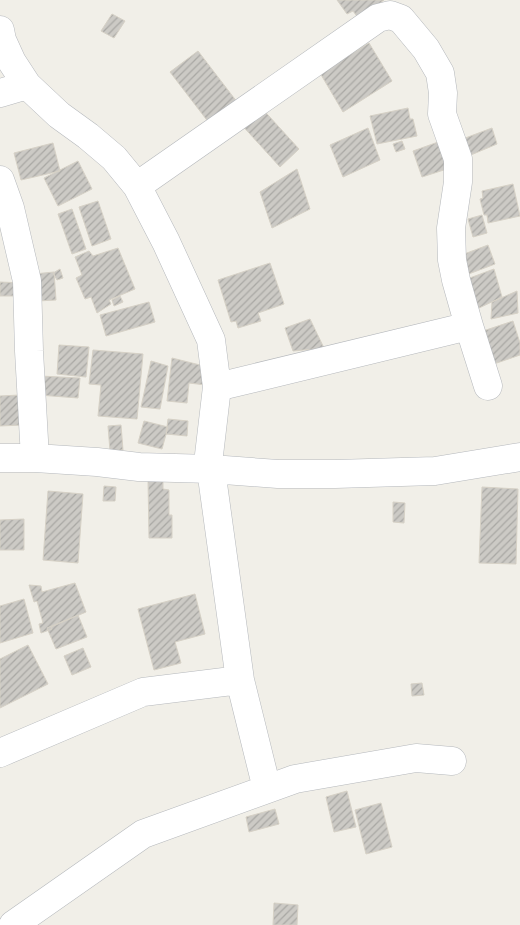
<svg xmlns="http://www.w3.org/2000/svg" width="520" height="925" font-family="'Archivo Narrow',sans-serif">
<defs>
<pattern id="building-hatch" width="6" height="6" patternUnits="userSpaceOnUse" patternTransform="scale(1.25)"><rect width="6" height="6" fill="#cccac5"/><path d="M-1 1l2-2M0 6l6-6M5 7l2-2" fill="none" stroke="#a9a8a4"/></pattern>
</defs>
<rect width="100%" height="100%" fill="#f1efe8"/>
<!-- building -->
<path fill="url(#building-hatch)" stroke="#d6d1c6" d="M337 0H384L359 19 353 11 347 14Z
M112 14 125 21 114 38 101 31Z
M369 43 392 81 343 112 320 73Z
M198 51 244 111 216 132 170 72Z
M258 104 299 149 280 167 239 122Z
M408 108 410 119H413L417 136 377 144 370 116Z
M368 128 380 160 343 177 330 145Z
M492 128 497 144 466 157 460 140Z
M402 141 405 149 396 152 393 144Z
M441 141 450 168 422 177 413 151Z
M53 143 60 171 21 180 14 153Z
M78 161 92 189 58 206 44 178Z
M297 169 310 209 272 228 260 192Z
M513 184 520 216 488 223 487 215H484L480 199 483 198 482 191Z
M98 201 111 239 92 246 79 207Z
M72 209 86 249 72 254 58 214Z
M482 215 487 233 473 237 468 219Z
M488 245 495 264 466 275 459 256Z
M118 248 135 289 109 300 111 304 97 313 91 297 85 299 76 278 82 275 75 257 89 251 93 256Z
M270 263 284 304 258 313 261 321 238 328 236 321 231 322 218 280Z
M60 269 63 278 57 280 53 273Z
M494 269 502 297 477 309 467 279Z
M54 272 56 300 37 301 34 274Z
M0 282 23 283 22 296H0Z
M517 291 518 313 491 319 492 302Z
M120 296 123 302 114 306 112 300Z
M149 302 155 322 106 336 100 315Z
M310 319 324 348 293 351 285 328Z
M513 321 520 343V355L488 366 477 333Z
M59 345 89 347 86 377 57 374Z
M93 350 143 354 137 419 98 416 101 385 89 384Z
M172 358 208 367 214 386 189 383 187 403 167 401Z
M151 361 168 366 160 409 141 407Z
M40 376 80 378 78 398 39 395Z
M20 395 22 425 0 426V396Z
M168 419 188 421 187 436 166 434Z
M144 421 168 427 162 449 138 443Z
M121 425 123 450 110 451 108 426Z
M148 480 163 481V489L169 490V515H172V538H149Z
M104 486 116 487 115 501H103Z
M482 487 518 489 516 564 479 563Z
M48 491 83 494 78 563 43 560Z
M393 502 405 503 404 523 393 522Z
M24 519V550H0V520Z
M75 583 86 612 51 627 52 629 41 633 39 624 43 623 37 601 34 602 29 585 41 586 42 592Z
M195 594 205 634 175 642 181 663 154 670 138 609Z
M24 599 33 633 0 643V606Z
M78 615 87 637 56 649 47 628Z
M28 645 48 684 0 708V659Z
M83 648 91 667 72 675 64 656Z
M422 683 424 695 412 696 411 684Z
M347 791 356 827 334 832 326 797Z
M381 803 392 847 366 854 355 810Z
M275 809 279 824 249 832 246 817Z
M274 903 298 905 297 925H273Z"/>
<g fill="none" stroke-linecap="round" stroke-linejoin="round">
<defs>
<path id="minor" d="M0 30 2 40 12 62 27 85 59 115 88 136 114 158 137 186 166 242 211 340 217 387 209 455 240 680 267 789
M0 93 27 85
M0 180 10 208 27 281 29 351 35 458
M137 186 378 18 390 15 401 19 426 49 440 73 443 93 442 114 458 159V182L451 228 452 260 456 280 469 326 488 386
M217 387 469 326
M0 458H35L97 462 139 467 211 469 278 474H335L435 471 520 457
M0 753 143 692 240 680
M13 925 143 834 295 779 416 758 452 761"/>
</defs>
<!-- minor casing -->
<use href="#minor" stroke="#b5b8bc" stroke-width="29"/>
<!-- minor -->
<use href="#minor" stroke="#fff" stroke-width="28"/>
</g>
</svg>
